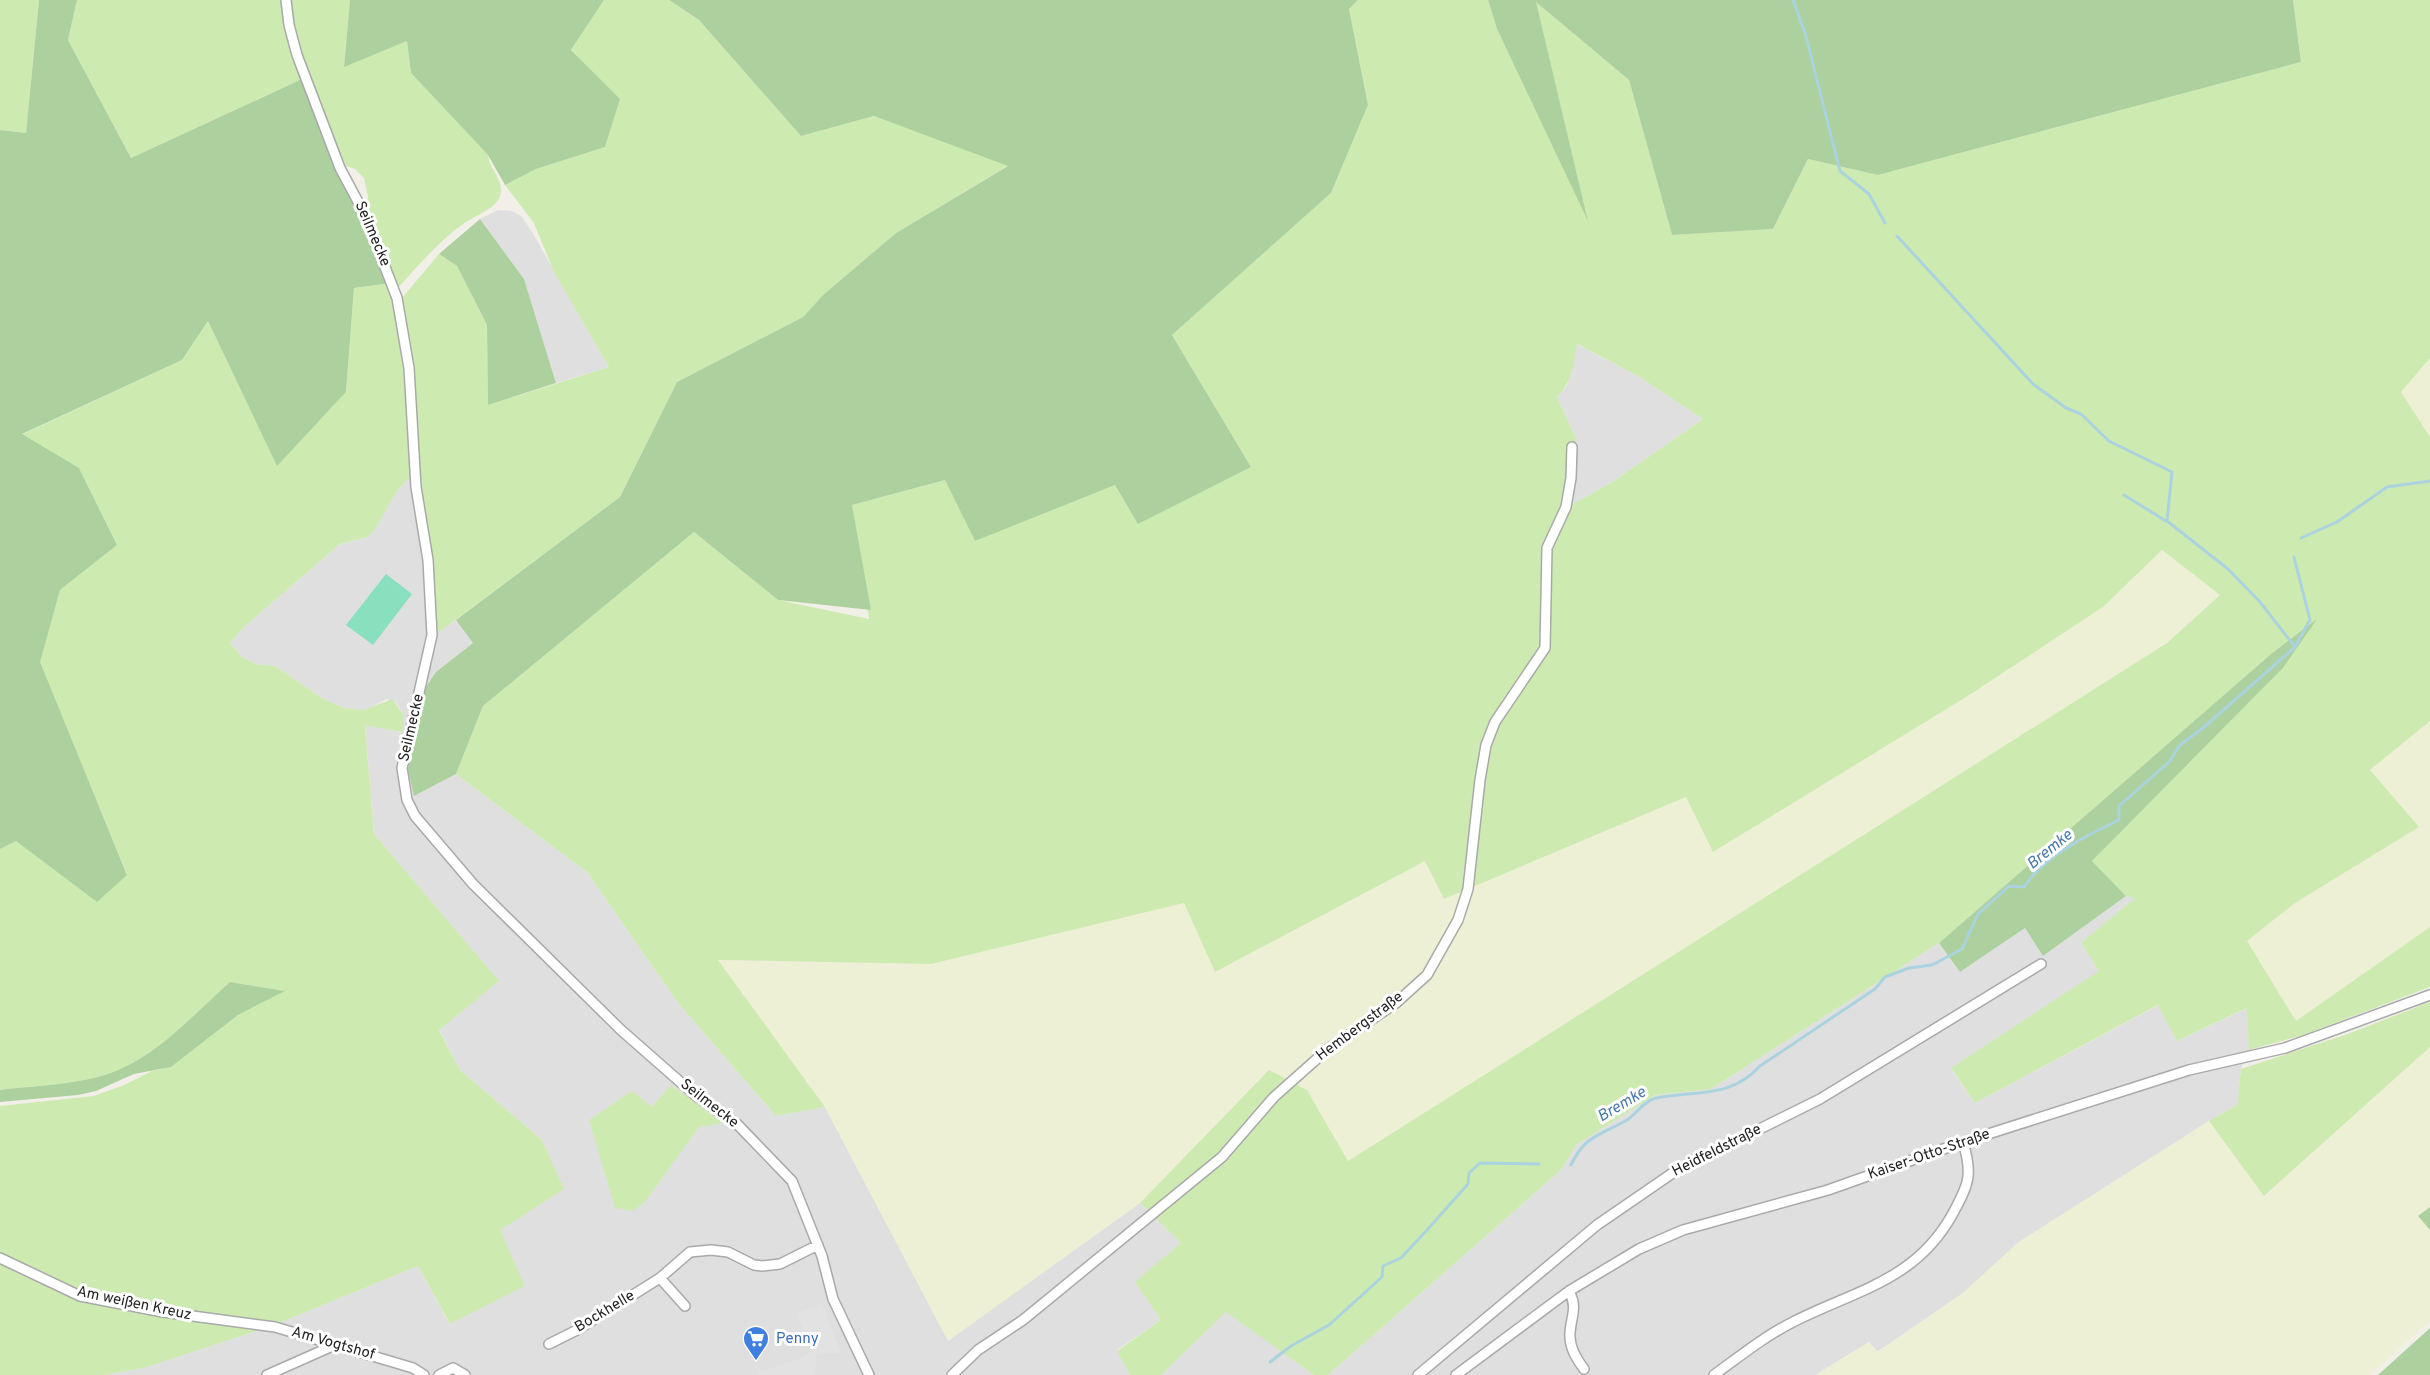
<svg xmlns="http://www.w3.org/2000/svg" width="2430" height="1375" font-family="Overpass,sans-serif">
<rect width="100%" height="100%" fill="#f2efe9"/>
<!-- residential -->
<path fill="#e0dfdf" d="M498 210 512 211 522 217 532 232 609 367 556 383 524 279 480 219Z
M1576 344 1638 376 1703 419 1611 483 1569 506 1576 439 1557 397 1567 386Z
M412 480 435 635 456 620 474 643 436 672 412 749 414 796 456 774 587 872 678 1003 776 1116 825 1107 948 1340 1140 1203 1181 1243 1136 1282 1161 1320 1117 1350 1130 1375H104L144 1368 272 1326 418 1266 449 1323 500 1230 542 1140 460 1070 439 1029 498 981 374 834 365 724 401 732 404 715 396 703 387 699 364 711 344 708 322 698 275 666 256 664 242 657 230 643 244 627 340 544 367 537 397 491 406 481Z
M2126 896 2136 898 2081 943 2100 971 1951 1069 1975 1103 2159 1005 2177 1041 2248 1008 2249 1050 2241 1069 2237 1105 2209 1121 2019 1242 1963 1293 1877 1352 1869 1342 1815 1375H1328L1562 1169 1576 1145 1655 1095 1711 1089 1939 943 1960 972 2025 928 2043 956Z
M1226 1311 1314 1375H1161Z"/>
<!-- farmland -->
<path fill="#eef0d5" d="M2430 358V437L2401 392Z
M2162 550 2220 595 2167 643 1348 1161 1307 1090 1269 1070 1140 1203 948 1341 825 1107 717 960 931 964 1184 903 1215 972 1425 861 1444 899 1687 797 1713 852 1971 694 2103 607Z
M2430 721V927L2296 1021 2247 941 2295 903 2418 827 2370 770Z
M2430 1047V1207L2418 1216 2430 1230V1321L2370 1375H1816L1869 1342 1878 1352 1963 1293 2019 1242 2209 1121 2265 1196Z"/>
<!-- grass -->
<path fill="#cdebb0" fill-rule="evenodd" d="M0 0H39L26 133 0 130Z
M77 0H350L344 66 407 41 411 73 488 155C489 169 503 179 501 193 498 209 475 215 463 224 438 242 417 267 397 289L367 212 368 196 364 178 355 169 346 166 310 79 291 84 131 158 68 40Z
M604 0H669L699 20 801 136 874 116 1009 165 896 233 823 295 803 317 677 382 620 497 434 636 433 607 412 480 406 481 397 491 375 529 367 537 340 544 244 627 230 643 242 657 256 664 275 666 322 698 344 708 364 710 392 699 404 715 402 732 365 725 374 834 499 981 439 1030 460 1070 542 1140 564 1189 500 1230 525 1286 450 1324 418 1266 272 1326 144 1368 104 1375H0V1106L94 1096 124 1085 152 1071 171 1067 238 1015 284 991 230 982C196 1012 161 1052 118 1070 83 1085 38 1085 0 1090V849L15 840 97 901 127 874 39 662 60 590 117 545 79 468 21 435 182 360 208 321 277 465 346 392 354 288 391 283 396 299 402 298 439 254 457 266 487 325 488 405 609 367 554 272 534 223 505 185 536 169 605 147 619 99 571 50Z
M1358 0H1488L1497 29 1587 217 1535 1 1629 80 1672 235 1773 229 1808 159 1878 175 2301 62 2293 0H2430V358L2401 392 2430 437V721L2370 770 2419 827 2295 903 2247 941 2296 1021 2430 927V987L2303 1035 2249 1050 2247 1008 2177 1041 2158 1005 1975 1103 1951 1068 2099 971 2081 943 2135 898 2126 896 2092 861 2283 668 2315 621 2271 654 1939 943 1711 1089 1655 1095 1576 1145 1562 1169 1328 1375H1314L1226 1312 1161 1375H1130L1117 1351 1161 1320 1135 1282 1181 1243 1140 1203 1269 1070 1307 1090 1348 1161 2167 643 2220 595 2162 550 2103 607 1971 694 1713 852 1686 797 1444 899 1425 861 1215 972 1184 903 931 964 718 960 825 1107 776 1116 678 1003 587 872 456 774 483 706 694 532 778 600 869 619 852 505 945 480 975 540 1115 485 1138 523 1251 467 1172 335 1331 193 1368 105 1349 9ZM1577 344 1638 376 1703 419 1611 483 1569 506 1577 465 1576 439 1557 397C1573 381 1573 365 1577 344Z
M2430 1002V1047L2264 1196 2209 1121 2237 1105 2241 1069 2345 1035Z
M671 1085 723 1123 699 1127 645 1202 632 1211 615 1208 589 1120 632 1091 652 1107Z"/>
<!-- forest -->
<path fill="#add19e" d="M39 0H77L68 40 131 158 302 79 391 283 354 288 346 392 277 466 208 321 182 360 22 434 79 468 117 545 60 590 40 662 127 875 97 902 16 841 0 849V130L26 133Z
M350 0H604L571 50 620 99 605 147 536 169 505 185 488 155 411 73 407 41 344 67Z
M669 0H1358L1349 9 1368 105 1331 193 1172 335 1251 467 1138 524 1115 485 975 541 945 480 852 505 871 610 778 600 694 532 483 706 456 774 414 796 408 769 426 687 436 672 473 643 456 620 620 497 677 382 803 317 823 295 896 233 1008 166 874 116 801 136 699 20Z
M1488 0H2293L2301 62 1878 175 1808 159 1773 229 1672 235 1629 80 1536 2 1588 221 1497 29Z
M480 219 524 279 556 383 488 405 487 325 457 266 439 254Z
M2317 619 2283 668 2092 861 2126 896 2043 956 2025 928 1960 972 1939 943 2271 654Z
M230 982 285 991 238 1015 171 1067 134 1074 96 1091 78 1095 0 1102V1090C38 1085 83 1085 118 1070 161 1052 196 1012 230 982Z
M2430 1207V1230L2418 1216Z
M2430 1328V1375H2378Z"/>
<!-- pitch -->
<path fill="#88e0be" d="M386 574 412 594 373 645 346 625Z"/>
<!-- parking -->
<path fill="#e2e2e2" d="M822 1304 841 1353 816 1354 815 1375H759L758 1372 802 1358 810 1350 797 1313Z"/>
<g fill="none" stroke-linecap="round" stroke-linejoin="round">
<!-- stream -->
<path stroke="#aad3df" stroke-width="3" d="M1793 0 1805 33 1840 171 1869 194 1885 223
M1897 236 2033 384 2066 408 2081 414 2109 441 2172 472 2167 521 2228 569 2260 602 2295 647
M2124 495 2166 521
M2301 538 2337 522 2387 487 2430 481
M1571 1165C1585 1135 1601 1135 1627 1120 1636 1114 1645 1100 1656 1098 1696 1090 1730 1099 1760 1066L1875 989 1885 977 1909 968 1932 965 1962 949 1978 914 2009 886 2024 887C2041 858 2089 834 2119 820V806L2170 761 2179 746 2204 727 2295 647 2310 620 2294 557
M1270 1362 1291 1346 1329 1325 1382 1277 1383 1266 1401 1258 1427 1230 1468 1184 1469 1173 1480 1163 1539 1164"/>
<defs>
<path id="street" d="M286 0 289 25 297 55 340 168 364 213 397 298 409 368 416 487 428 560 432 635 402 768 407 800 415 816 473 884 621 1030 695 1095 737 1124 792 1181 822 1256 833 1299 869 1375
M0 1258 80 1296 163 1312 275 1327 413 1368 424 1375
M660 1278 685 1306
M1569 1291C1578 1308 1571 1316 1570 1333 1569 1347 1576 1358 1584 1369
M549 1344 577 1330 660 1278 690 1252 711 1250 728 1252 754 1265 762 1266 780 1264 818 1245
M267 1375 337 1344
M439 1375 453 1368 465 1375
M952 1375 978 1350 1023 1320 1222 1157 1274 1097 1328 1049 1396 1003 1427 975 1458 920 1468 889 1480 780 1486 745 1495 722 1545 648 1547 548 1566 507 1571 478 1572 447
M1418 1375 1597 1225 1677 1170 1820 1099 2041 964
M1456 1375 1569 1291 1639 1249 1683 1230 1828 1190 1963 1142 2189 1070 2285 1048 2430 995
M1714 1375C1740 1356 1765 1336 1793 1322 1856 1290 1915 1281 1952 1215 1969 1184 1973 1175 1963 1142"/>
</defs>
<!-- street casing -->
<use href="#street" stroke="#a9a9a9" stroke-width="12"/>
<!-- street -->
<use href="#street" stroke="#fff" stroke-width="9"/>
</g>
<!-- icons -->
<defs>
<symbol id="supermarket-pin" viewBox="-11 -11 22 30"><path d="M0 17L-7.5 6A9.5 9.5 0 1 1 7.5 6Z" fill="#3f7fe0" stroke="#fff"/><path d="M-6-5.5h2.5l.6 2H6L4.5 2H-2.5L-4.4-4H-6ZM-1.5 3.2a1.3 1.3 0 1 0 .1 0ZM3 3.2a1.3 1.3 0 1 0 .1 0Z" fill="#fff"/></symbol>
</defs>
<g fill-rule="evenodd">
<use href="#supermarket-pin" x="741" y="1324" width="30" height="40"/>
</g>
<g text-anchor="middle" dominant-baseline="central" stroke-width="6" stroke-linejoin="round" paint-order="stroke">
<!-- street labels -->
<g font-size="15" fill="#222" stroke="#fff">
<text transform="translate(372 234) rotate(67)">Seilmecke</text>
<text transform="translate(412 728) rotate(-77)">Seilmecke</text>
<text transform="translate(1360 1027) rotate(-37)">Hembergstraße</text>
<text transform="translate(709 1104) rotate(38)">Seilmecke</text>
<text transform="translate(1717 1151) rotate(-27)">Heidfeldstraße</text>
<text transform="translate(1929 1155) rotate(-19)">Kaiser-Otto-Straße</text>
<text transform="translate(134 1304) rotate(12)">Am weißen Kreuz</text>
<text transform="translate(605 1312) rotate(-31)">Bockhelle</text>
<text transform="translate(333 1344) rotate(16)">Am Vogtshof</text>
</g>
<!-- shop labels -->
<g font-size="15" fill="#366cbe" stroke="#fff" text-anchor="start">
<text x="776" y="1339">Penny</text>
</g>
<!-- water labels -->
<g font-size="16" font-style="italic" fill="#4a7aab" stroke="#fff">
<text transform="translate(2050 850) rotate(-39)">Bremke</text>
<text transform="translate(1622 1105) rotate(-31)">Bremke</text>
</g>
</g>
</svg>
